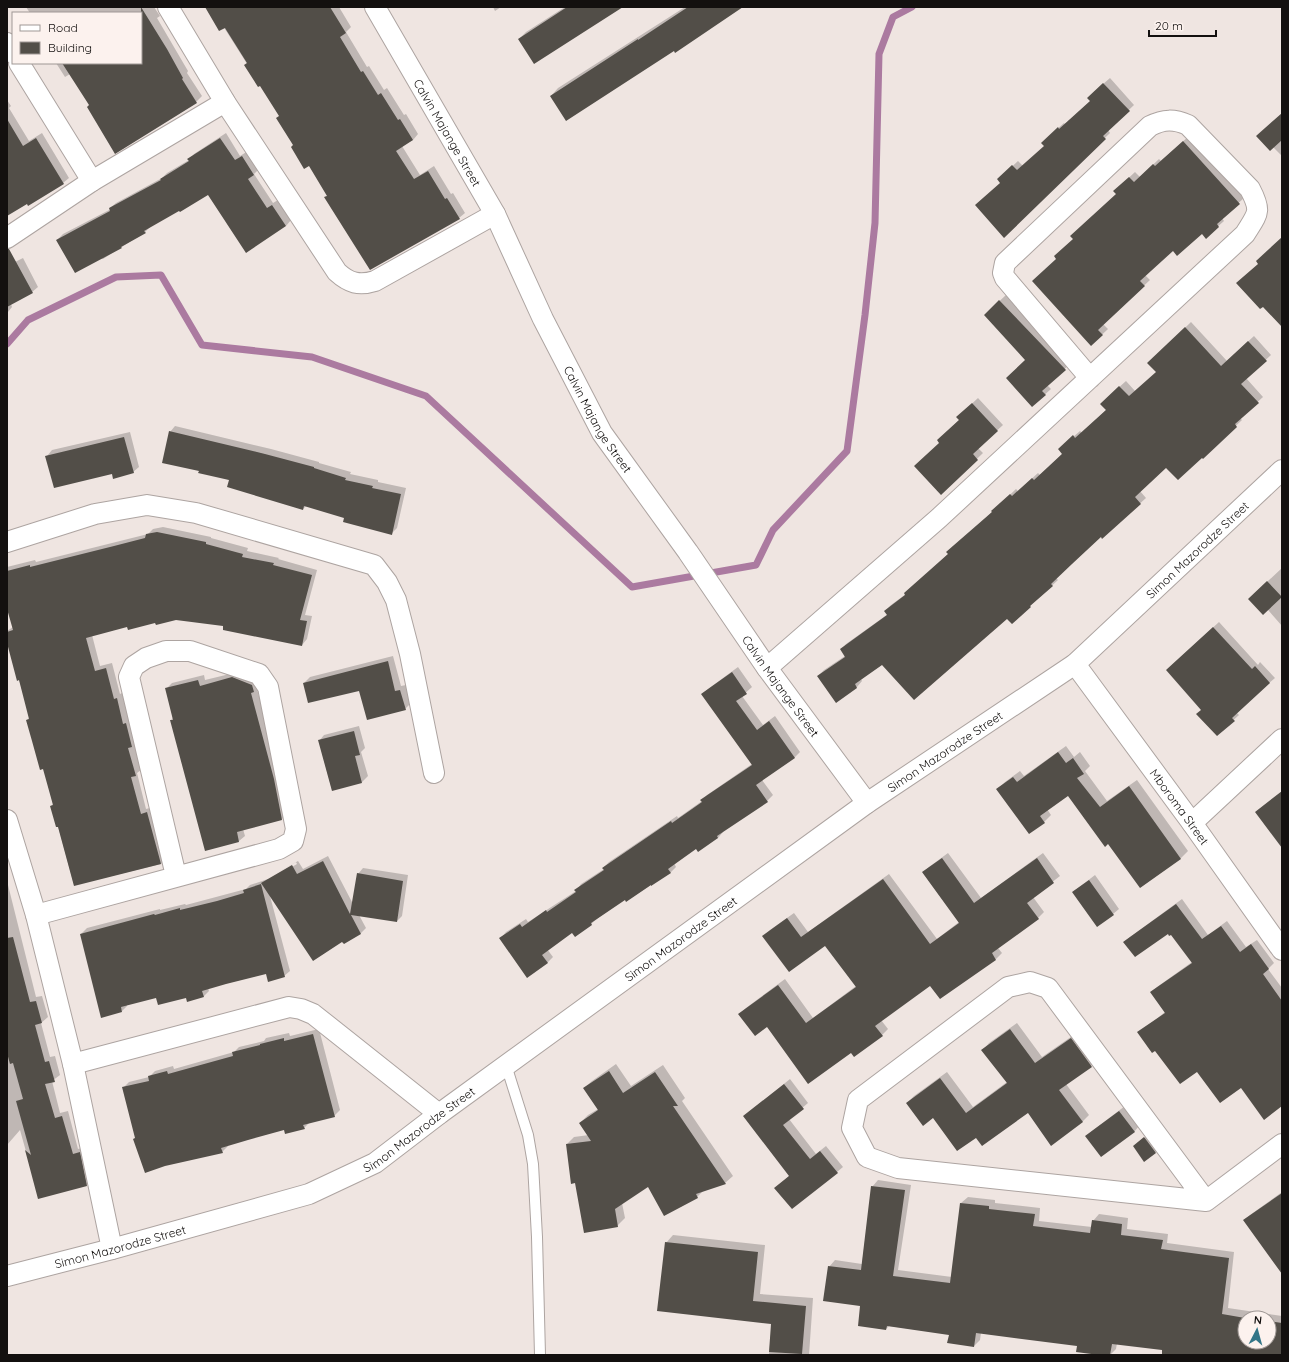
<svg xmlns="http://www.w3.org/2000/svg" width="1289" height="1362" font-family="Quicksand,sans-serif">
<rect width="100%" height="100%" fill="#efe5e1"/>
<!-- shadow -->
<path fill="#0003" fill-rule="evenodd" d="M26 7H154L160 16 157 18 188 71 187 73 202 96 196 102 90 105 70 74 65 77 56 63H141V13H30Z
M211 7H339L351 27 346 32 367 67 369 66 384 90 387 88 404 115 406 114 418 134 413 140 402 146 420 175 434 166 451 194 453 193 465 213 459 218 325 197 328 195 309 164 294 145 280 116Z
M493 7H501L495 11Z
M565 7H621L519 39 526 32Z
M685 7H739L674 50 551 96 558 88Z
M1110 78 1134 105 1108 130 1110 133 1070 172 1001 183 1004 174 1018 161 1023 166 1045 146 1048 137 1064 123 1065 124 1091 101 1094 92Z
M7 100 11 106 9 108 29 141 42 133 69 178 63 183 7 215Z
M1282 114V156L1273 147Z
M226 133 240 156 248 151 259 169 254 174 273 203 278 200 291 220 286 226 208 193 151 226 145 232 103 259 57 240 63 234 111 209 110 208 116 203 162 178 167 173 189 160 194 154Z
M1189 136 1244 198 1222 218 1224 221 1206 237 1202 233 1173 250 1145 275 1150 280 1103 324 1108 329 1091 345 1057 259 1074 239 1117 194 1120 186 1135 172 1140 177 1159 159 1161 161Z
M23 258 38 287 32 292 11 304 12 307 8 312 7 266Z
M1006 295 1070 364 1047 385 1051 389 1032 406 1027 360 991 309Z
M1191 322 1227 361 1254 336 1271 355 1246 378 1263 397 1240 418 1242 420 1222 439 1166 466 1140 491 1146 498 1102 538 1101 536 1056 578 1058 580 1030 606 1007 617 883 664 861 679 862 681 857 687 836 701 818 676 824 670 845 656 841 650 846 644 888 614 885 611 891 605 906 594 1016 489 1018 491 1038 473 1040 475 1063 453 1065 444 1080 431 1082 433 1107 409V398L1126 381 1135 391 1157 372 1149 363Z
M978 398 1003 425 978 448 983 453 941 494 940 442 938 440 960 419 963 412Z
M175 426 271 449 319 462V463L351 472 350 474 378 480V482L406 488 397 528 391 534 345 517 306 506 303 509 230 480 200 470 170 432Z
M130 432 139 467 133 472H112L47 456 52 450Z
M163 527 211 537V538L248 548 247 551 279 558 278 559 317 570 305 615 312 616 307 639 302 645 225 625 176 619 128 626 92 635 100 666 112 663 120 694 122 693 129 719 132 718 137 741 134 744 141 770 137 773 146 809 153 807 167 858 161 864 74 885 58 826 51 806 53 804 44 768 27 720 30 717 7 638V631L13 627 7 605V567L35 560 36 562 148 534 153 529Z
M1282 568V626L1254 594Z
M1219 622 1258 665 1260 662 1275 678 1236 712 1239 715 1217 735 1202 709 1172 665Z
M393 656 401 686 406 685 411 703 405 709 360 690 304 683 310 677Z
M738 667 752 687 742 696 763 725 775 716 800 752 794 758 762 780 773 795 767 801 722 831 723 832 718 838 696 848 674 863 676 867 671 872 626 901 625 899 598 918 591 924 572 932 547 949 553 957 547 963 501 938 506 932 526 919 528 922 576 891 581 884 604 869 603 868 609 862 677 816 678 818 702 801 707 795 752 764 702 694 708 689Z
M238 672 260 686 257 689 280 773 288 813 282 819 243 829 245 836 239 841 206 850 171 720 173 718 166 689 172 683 204 675 205 680Z
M359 726 365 748 361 752 368 776 362 782 332 790 319 741 324 735Z
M1066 746 1074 757 1080 752 1090 766 1085 771 1107 801 1137 780 1188 851 1181 858 1141 887 1109 843 1068 794 1047 809 1051 815 1044 822 1030 832 998 789 1005 782 1020 771 1024 776Z
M948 853 981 898 1043 853 1060 876 1033 897 1044 912 1038 918 998 948 1002 953 996 959 978 971 931 985 881 1020 888 1029 882 1035 852 1052 767 1026 740 1014 746 1008 785 979 813 1018 856 986 826 944 764 936 770 930 794 913 808 932 889 874 937 939 959 922 923 873 929 867Z
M328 856 353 904 358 874 363 868 408 875 402 916 397 921 359 915 366 928 360 934 270 896 290 971 284 976 267 973 208 988 209 991 204 996H157L127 1004V1006L122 1011 81 934 87 928 160 909V910L185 904 186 905 246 889 250 885 268 879V881L297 864 296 862 268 878 298 861 303 869Z
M1095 875 1119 909 1113 914 1073 892Z
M7 881 36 997 42 996 48 1017 41 1023 50 1057 55 1056 60 1075 52 1081 60 1113 68 1111 78 1149 85 1147 92 1180 86 1185 39 1198 20 1130 7 1145Z
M1182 899 1208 935 1227 921 1246 947 1257 940 1274 963 1268 969 1282 988V1105L1241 1086 1197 1070 1139 1033 1165 1012 1151 992 1157 987 1192 962 1171 933 1124 942 1130 937Z
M1017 1023 1042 1057 1078 1032 1098 1059 1091 1066 1066 1084 1089 1115 1082 1122 1028 1112 977 1136 933 1117 907 1103 914 1096 947 1072 973 1107 1007 1082 983 1050 989 1043Z
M319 1029 340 1110 334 1116 310 1122 304 1128 285 1129 227 1145 228 1146 222 1152 136 1138 123 1088 129 1082 149 1077 155 1071 173 1066 174 1069 234 1052 239 1047 264 1041 266 1038 289 1033 290 1036Z
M616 1064 631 1086 663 1065 685 1098 682 1101 733 1176 725 1183 703 1191 697 1197 649 1185 622 1203 625 1218 617 1226 576 1182 567 1144 574 1137 589 1135 580 1123 588 1115 598 1109 584 1088 592 1081Z
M790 1079 808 1103 789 1119 816 1154 826 1146 843 1167 837 1172 776 1188 790 1175 744 1116Z
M1125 1106 1139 1126 1134 1132 1087 1136 1092 1131Z
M1147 1136 1158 1150 1145 1160 1137 1143Z
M878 1180 911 1185 898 1270 952 1277 961 1203 968 1197 995 1200V1203L1040 1208 1039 1221 1092 1227 1093 1221 1099 1214 1128 1218 1127 1229 1168 1234 1167 1243 1234 1252 1228 1308 1282 1316V1355H1181L1163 1349 1117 1343 1116 1349 1110 1355H1107L1078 1345 981 1333 980 1340 974 1346 950 1334 889 1326 886 1329 861 1305 829 1267 835 1260 862 1264 872 1187ZM1245 1318H1269V1342H1245Z
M1282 1192V1253L1244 1220 1250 1215Z
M673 1235 765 1245 760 1294 813 1298 809 1355H769L772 1323 666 1243Z"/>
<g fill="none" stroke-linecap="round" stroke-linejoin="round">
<!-- stream -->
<path stroke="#ab7aa0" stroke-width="7" d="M7 344 28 320 116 277 161 275 202 345 312 357 426 396 632 587 756 565 773 530 847 451 865 315 875 223 879 54 893 17 912 7"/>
</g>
<!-- building -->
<path fill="#524e48" d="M141 7 167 49 183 78 182 79 197 103 115 154 87 107 89 105 62 63H141Z
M205 7H330L346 33 340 37 361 72 363 71 378 95 381 93 398 120 400 119 413 140 396 151 414 179 428 171 445 199 447 198 460 219 370 270 324 197 327 196 309 166 304 169 291 147 293 145 276 118 279 116 260 86 258 87 244 65 247 63 225 28 219 31Z
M567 7H623L534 64 518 39Z
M688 7H743L675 53 674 51 566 121 550 96 638 39V40Z
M1103 83 1130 111 1103 136 1106 139 1004 238 975 205 1000 183 997 179 1012 165 1017 170 1044 146 1041 143 1058 127 1059 129 1090 101 1087 98Z
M1282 113V140L1270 151 1256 136Z
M7 119 23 146 36 138 64 184 28 206 27 204 7 216Z
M220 138 235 160 242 156 254 175 248 179 267 208 272 205 286 226 246 253 208 195 180 212 179 211 144 231 146 233 121 247 122 248 75 273 56 240 110 211 109 208 161 180 160 179 189 161 187 159Z
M1183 141 1240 204 1217 224 1219 227 1206 239 1202 234 1177 256 1173 251 1140 281 1145 286 1098 330 1103 335 1091 346 1032 281 1056 259 1054 256 1073 239 1070 236 1116 194 1113 191 1129 177 1134 182 1153 164 1155 166Z
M1282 237V327L1263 307 1260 309 1236 283 1258 264 1256 261Z
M7 249H9L33 293 7 307Z
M999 300 1066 370 1042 391 1046 395 1032 407 1006 378 1025 360 984 315Z
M1185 327 1221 366 1248 341 1267 361 1241 384 1259 403 1235 424 1237 427 1203 459 1202 458 1178 480 1166 468 1135 497 1141 504 1102 539 1101 537 1072 564 1051 584 1053 586 1030 606 1031 607 1012 624 1007 619 914 700 882 665 855 684 857 688 836 703 817 676 845 657 840 649 887 615 884 611 905 595 904 593 948 554 946 552 992 512 991 511 1010 494 1012 496 1032 478 1034 480 1062 454 1058 449 1073 435 1075 438 1106 410 1100 404 1119 386 1129 396 1156 372 1147 363Z
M972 403 998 431 973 454 978 460 941 495 914 466 939 443 937 440 959 420 956 417Z
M169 431 265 454 314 467V468L346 478 345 480 373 486 372 488 401 494 392 535 343 522 344 518 304 506 303 510 227 487 229 480 198 473 199 471 162 463Z
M124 437 134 473 113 479 112 474 54 488 45 456Z
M157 532 206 542V544L243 554 242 557 274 563 273 565 312 575 300 620 307 621 302 646 223 630V626L176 620 156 625 155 623 128 630 127 627 86 638 95 671 106 668 114 699 117 698 123 724 126 723 132 747 128 748 136 776 131 777 141 814 147 812 161 864 74 886 58 827H56L50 806 53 805 43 769 40 770 32 741 26 720 29 719 19 680 17 681 7 643V632L13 630 7 609V571L30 565V567L114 546 145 538 146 534Z
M1267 581 1282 597 1263 615 1248 599Z
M1213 627 1252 669 1255 666 1270 683 1232 718 1235 721 1217 736 1196 714 1201 710 1166 670Z
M388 661 395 691 400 690 406 710 367 720 359 691 308 703 303 683Z
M732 672 747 694 736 701 757 730 769 721 795 758 756 785 768 802 717 836 718 838 698 852 696 849 668 869 671 873 651 886V885L626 902 625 900 591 923 592 925 575 937 572 933 542 955 548 963 527 978 499 938 520 924 522 927 546 910 547 912 576 892 574 890 604 870 602 868 671 821 672 823 702 802 700 800 752 765 701 694Z
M232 677 252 685 254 692 251 693 274 779 282 820 237 832 239 842 205 851 170 720H173L165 688 198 680 200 686Z
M354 731 360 755 355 756 362 783 332 791 318 740Z
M1058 752 1066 763 1073 758 1084 774 1077 778 1100 807 1129 786 1181 859 1140 888 1108 844 1105 847 1068 796 1040 816 1045 823 1029 834 996 789 1013 777 1017 782Z
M1282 791V848L1255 812Z
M942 858 974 903 1037 858 1054 883 1027 903 1039 919 992 953 996 960 940 999 930 986 875 1026 883 1036 854 1057 851 1053 808 1084 767 1027 755 1036 738 1014 778 985 806 1023 856 987 825 946 789 972 762 936 787 918 801 937 883 879 930 944 959 923 922 872Z
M323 861 350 914 357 873 403 881 397 922 351 915 361 934 344 944 342 942 313 961 261 883 292 865 297 874Z
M1089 880 1114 915 1097 927 1072 892Z
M261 884 285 977 268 982 266 974 226 984 202 991 204 997 187 1002 186 998 158 1005 156 998 121 1007 122 1012 101 1018 80 934 154 914 155 915 180 908V910L217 901 244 893 243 890Z
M1176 904 1202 939 1221 926 1240 952 1251 944 1269 969 1263 974 1282 1001V1106L1264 1120 1241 1088 1220 1103 1197 1072 1180 1084 1155 1051 1152 1053 1137 1032 1165 1013 1150 992 1192 963 1171 935 1169 936 1168 934 1135 957 1123 942Z
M13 937 30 1002 36 1001 42 1023 35 1025 45 1062 49 1061 55 1082 45 1084 55 1118 62 1116 73 1154 80 1152 87 1186 38 1199 25 1150 31 1155 16 1101 23 1099 13 1063 10 1064 7 1053V938Z
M1010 1029 1035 1063 1071 1038 1092 1067 1059 1090 1083 1122 1051 1146 1028 1113 982 1146 976 1138 957 1151 933 1118 923 1126 906 1103 940 1078 966 1113 1007 1083 981 1050Z
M313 1034 335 1117 303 1125 305 1129 285 1134 284 1130 248 1140 221 1148 223 1153 165 1166 145 1173 133 1139 135 1138 122 1087 149 1081 148 1076 167 1071 168 1074 233 1056 232 1052 260 1045V1044L284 1038V1041Z
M609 1071 623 1093 655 1072 678 1106H673L726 1184 696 1194 698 1198 664 1216 648 1187 615 1209 618 1227 584 1233 575 1183 571 1184 566 1144 591 1141 579 1123 598 1110 583 1088Z
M784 1084 804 1109 783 1125 810 1159 820 1151 838 1173 792 1209 774 1188 789 1176 743 1116Z
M1119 1111 1135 1132 1101 1157 1085 1136Z
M1144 1137 1156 1153 1144 1162 1133 1146Z
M871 1186 905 1190 893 1276 950 1283 960 1203 989 1206V1209L1035 1214 1033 1226 1090 1233 1092 1220 1122 1224 1121 1235 1163 1240 1161 1249 1229 1258 1222 1314 1245 1318V1342H1269V1321L1282 1323V1355H1173L1162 1354V1350L1112 1344 1110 1355H1099L1076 1352 1077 1346 976 1333 974 1347 947 1343 949 1335 887 1326 886 1330 858 1326 860 1306 823 1301 828 1266 861 1270Z
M1282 1193V1274L1243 1220Z
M665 1242 758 1252 753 1301 806 1306 802 1354 769 1352 771 1324 657 1311Z"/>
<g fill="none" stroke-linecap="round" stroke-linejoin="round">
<defs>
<path id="service" d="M506 1065 528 1135 533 1164 537 1237 540 1355"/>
<g id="minor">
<path d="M168 7 225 102 337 272C349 283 359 286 375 281L495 214"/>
<path id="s1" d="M375 7 495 214 543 319 602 433 688 552 767 668 867 803"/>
<path d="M7 43 13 53"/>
<path d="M19 63 92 181"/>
<path d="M7 238 92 181 225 102"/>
<path d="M7 542 95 514 147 505 196 513 374 565 387 582 396 600 410 654 434 773"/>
<path id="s2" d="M1075 664 1192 823 1282 950"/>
<path d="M767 668 939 518 1245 234C1258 213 1262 212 1250 189L1188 125C1174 119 1164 119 1150 126L1005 263 1003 273 1005 278 1090 378"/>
<path d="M7 820 36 915 73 1064 112 1249"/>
<path d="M1192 823 1282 739"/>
<path d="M36 915 279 849 293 841 296 829 268 687 259 674 190 651H166L146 658 134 666 129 677 176 876"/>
<path d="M73 1064 289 1007 301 1009 313 1014 439 1114"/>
<path d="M1206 1201 898 1168 867 1157 852 1128 858 1100 1008 987 1030 982 1048 988 1206 1201 1282 1144"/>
<path id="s3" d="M7 1276 112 1249 309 1194 375 1163 439 1114 867 803 1075 664 1282 470"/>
</g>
</defs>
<!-- service casing -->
<use href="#service" stroke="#ada4a1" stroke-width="12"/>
<!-- minor casing -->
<use href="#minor" stroke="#ada4a1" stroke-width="22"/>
<!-- service -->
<use href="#service" stroke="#fff" stroke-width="10"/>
<!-- minor -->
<use href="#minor" stroke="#fff" stroke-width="20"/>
</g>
<g text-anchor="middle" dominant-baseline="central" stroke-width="4" stroke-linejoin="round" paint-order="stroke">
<!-- street labels -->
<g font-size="12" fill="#13100f" stroke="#fcf2ee">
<text stroke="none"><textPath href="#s1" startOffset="145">Calvin Majange Street</textPath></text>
<text stroke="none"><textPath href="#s1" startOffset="469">Calvin Majange Street</textPath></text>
<text stroke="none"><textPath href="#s3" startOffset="1413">Simon Mazorodze Street</textPath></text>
<text stroke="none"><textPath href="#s1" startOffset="793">Calvin Majange Street</textPath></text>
<text stroke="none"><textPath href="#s3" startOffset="1089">Simon Mazorodze Street</textPath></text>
<text stroke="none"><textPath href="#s2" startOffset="177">Mboroma Street</textPath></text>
<text stroke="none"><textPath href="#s3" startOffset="765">Simon Mazorodze Street</textPath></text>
<text stroke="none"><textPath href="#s3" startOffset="441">Simon Mazorodze Street</textPath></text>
<text stroke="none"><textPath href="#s3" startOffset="117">Simon Mazorodze Street</textPath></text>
</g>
</g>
<!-- border -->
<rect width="1289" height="1362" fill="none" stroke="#13100f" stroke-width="16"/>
<!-- legend -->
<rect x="12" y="12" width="130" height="52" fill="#fcf2ee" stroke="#9f9895"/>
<rect x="20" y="25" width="20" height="6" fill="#ffffff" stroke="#9f9895"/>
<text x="48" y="32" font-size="12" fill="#13100f">Road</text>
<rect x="20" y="42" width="20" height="12" fill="#524e48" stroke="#9f9895"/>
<text x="48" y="52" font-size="12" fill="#13100f">Building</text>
<!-- north arrow -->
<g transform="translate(1257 1330) rotate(6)"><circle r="19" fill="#fcf2ee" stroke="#9f9895"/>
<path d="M0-3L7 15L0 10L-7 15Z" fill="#337587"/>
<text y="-6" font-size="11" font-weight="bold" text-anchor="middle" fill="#13100f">N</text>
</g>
<!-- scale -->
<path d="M1149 30v6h67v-6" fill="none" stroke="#13100f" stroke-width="2"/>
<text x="1155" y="30" font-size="12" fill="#13100f" stroke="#fcf2ee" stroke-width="3" paint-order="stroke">20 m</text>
</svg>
